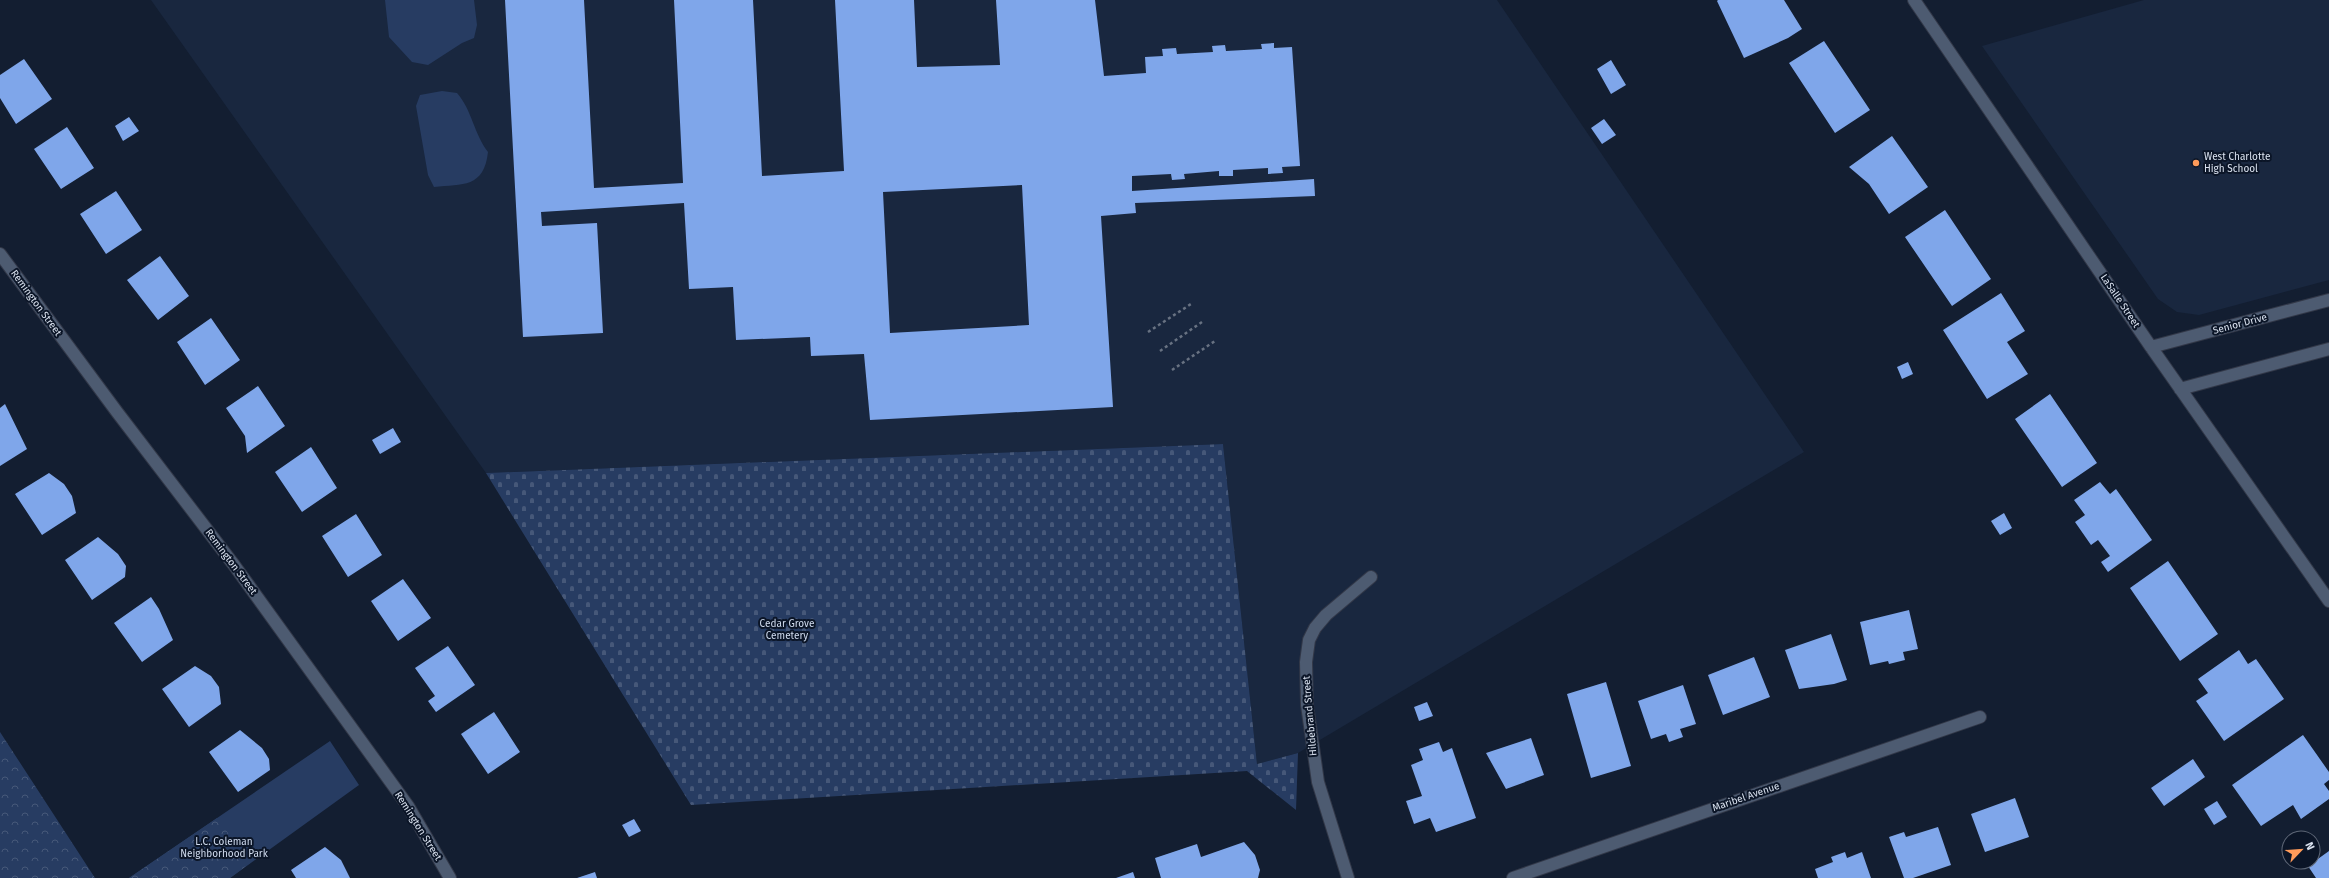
<svg xmlns="http://www.w3.org/2000/svg" width="2329" height="878" font-family="'Fira Sans',sans-serif">
<defs>
<pattern id="forest-crowns" width="20" height="18" patternUnits="userSpaceOnUse"><rect width="20" height="18" fill="#273c62"/><path d="M2 6a3 3 0 1 1 6 0M12 15a3 3 0 1 1 6 0" fill="none" stroke="#465879"/></pattern>
<pattern id="cemetery-stones" width="16" height="16" patternUnits="userSpaceOnUse"><rect width="16" height="16" fill="#273c62"/><path d="M2 7V4a2 2 0 0 1 4 0v3zM10 15v-3a2 2 0 0 1 4 0v3z" fill="#465879"/></pattern>
</defs>
<rect width="100%" height="100%" fill="#131e31"/>
<!-- built -->
<path fill="#19273f" d="M151 0H1497L1804 452 1298 753 1257 764 1223 444 486 473Z
M2144 0H2329V280L2199 315 2177 312 2158 299 1982 46Z"/>
<!-- green -->
<path fill="#273c62" d="M385 0H474L477 25 474 38 462 43 428 65 412 62 389 37Z
M442 91 457 93C472 110 474 134 488 152 484 188 463 184 434 187L428 175 416 106 420 95Z
M330 741 359 785 230 878H129Z"/>
<!-- forest -->
<path fill="url(#forest-crowns)" d="M0 732 95 878H0Z
M217 818 250 863 230 878H129Z"/>
<!-- cemetery -->
<path fill="url(#cemetery-stones)" d="M1223 444 1257 764 1298 753 1296 810 1247 771 691 805 486 473Z"/>
<!-- building -->
<path fill="#7fa6ea" fill-rule="evenodd" d="M505 0H584L594 188 683 183 674 0H753L762 176 844 171 835 0H914L917 67 1000 65 996 0H1095L1104 76 1146 73 1145 57 1163 56 1162 49 1176 48 1177 54 1213 52 1212 46 1225 45 1226 51 1262 49 1261 44 1274 43V48L1292 47 1300 166 1282 167 1283 173 1268 174V168L1233 170V176H1219V171L1184 174 1185 179 1172 180 1171 174 1132 176V191L1314 179 1315 196 1135 203 1136 213 1101 216 1113 407 870 420 864 354 811 356 810 337 736 340 733 287 689 289 684 203 541 212 542 226 597 223 603 333 523 337ZM1022 185 1029 325 890 333 883 192Z
M1718 0H1784L1802 29 1788 38 1744 58 1717 1Z
M1824 41 1870 110 1835 133 1789 63Z
M24 59 52 99 16 124 0 98V75Z
M1611 60 1626 85 1611 94 1597 69Z
M129 117 139 131 123 141 115 126Z
M1604 119 1616 135 1602 144 1591 128Z
M67 127 94 168 61 189 34 149Z
M1892 136 1928 187 1889 214 1869 184 1849 167Z
M116 191 142 230 106 254 80 214Z
M1945 210 1991 279 1952 306 1905 237Z
M160 256 189 296 158 320 127 280Z
M2001 293 2025 331 2007 342 2028 374 1987 399 1943 330Z
M211 318 240 360 205 385 177 342Z
M1908 362 1913 374 1902 379 1897 367Z
M258 386 285 426 247 453 245 436 226 408Z
M2050 394 2097 463 2062 487 2015 419Z
M5 404 27 449 0 466V408Z
M393 428 401 442 380 454 372 440Z
M311 447 337 488 302 512 275 472Z
M49 473 64 484 72 496 76 513 42 535 15 494Z
M2100 482 2110 494 2116 489 2152 540 2108 572 2101 562 2110 556 2098 540 2091 545 2075 522 2085 515 2074 500Z
M2004 513 2012 528 2000 535 1991 521Z
M356 514 382 555 348 577 322 536Z
M98 537 118 554 126 566 125 577 92 600 65 560Z
M2168 561 2218 634 2180 661 2130 588Z
M403 579 431 618 398 641 371 601Z
M151 597 159 609 173 640 142 662 114 623Z
M1909 610 1918 649 1903 652 1905 660 1889 664 1888 661 1870 665 1860 622Z
M1831 634 1847 680 1834 684 1799 689 1785 650Z
M448 646 475 685 436 712 428 701 435 696 415 668Z
M2239 650 2248 664 2256 659 2284 699 2224 741 2196 701 2208 693 2198 679Z
M1754 657 1770 697 1723 715 1708 675Z
M195 666 211 676 219 687 221 704 189 727 162 689Z
M1606 682 1631 766 1591 778 1567 694Z
M1683 685 1696 724 1680 729 1683 737 1669 742 1666 734 1651 739 1638 701Z
M1427 702 1433 716 1419 721 1414 707Z
M494 712 520 752 488 774 461 734Z
M240 730 262 748 269 759 270 770 238 792 209 752Z
M2303 735 2329 772V780L2324 784 2329 791V799L2301 819 2293 805 2261 826 2232 785Z
M1531 738 1544 775 1506 789 1486 753Z
M1439 742 1443 752 1452 748 1476 818 1436 832 1430 818 1414 824 1406 801 1422 796 1411 765 1423 760 1419 749Z
M2193 759 2205 777 2164 806 2151 788Z
M2015 798 2029 837 1985 852 1971 814Z
M2217 801 2227 817 2214 825 2204 809Z
M634 819 641 831 629 837 622 825Z
M1938 827 1951 865 1913 878H1904L1889 837 1904 832 1906 837Z
M1244 842 1255 855 1260 870 1258 878H1161L1155 858 1197 844 1201 857Z
M325 847 341 860 350 878H296L291 870Z
M2329 851V878H2316L2308 866Z
M1845 852 1847 858 1862 852 1871 878H1818L1815 869 1833 862 1831 857Z
M595 872 597 878H577Z
M1133 872 1135 878H1116Z"/>
<g fill="none" stroke-linecap="round" stroke-linejoin="round">
<defs>
<path id="minor" d="M1914 0 2151 347 2329 601
M0 254 117 412 234 565 408 806 450 878
M2151 347 2329 300
M2180 389 2329 349
M1348 878 1318 782 1307 705 1306 662 1309 640 1315 628 1326 615 1371 577
M1513 878 1980 717"/>
</defs>
<!-- minor casing -->
<use href="#minor" stroke="#323848" stroke-width="14"/>
<!-- path -->
<path stroke="#687282" stroke-width="2.5" stroke-dasharray="3 3" stroke-linecap="butt" d="M1148 332 1191 304
M1160 351 1202 322
M1172 370 1215 341"/>
<!-- minor -->
<use href="#minor" stroke="#4d5b71" stroke-width="12"/>
</g>
<!-- markers -->
<circle fill="#ff9b5a" stroke="#0b1527" stroke-width="1.5" cx="2196" cy="163" r="4"/>
<g text-anchor="middle" dominant-baseline="central" stroke-width="4" stroke-linejoin="round" paint-order="stroke">
<!-- poi labels -->
<g font-size="10" fill="#dbe3f0" stroke="#0b1527" text-anchor="start">
<text x="2204" y="157">West Charlotte<tspan x="2204" dy="12">High School</tspan></text>
</g>
<!-- street labels -->
<g font-size="10" fill="#dbe3f0" stroke="#0b1527">
<text transform="translate(2120 301) rotate(56)">LaSalle Street</text>
<text transform="translate(36 303) rotate(54)">Remington Street</text>
<text transform="translate(2240 324) rotate(-15)">Senior Drive</text>
<text transform="translate(231 562) rotate(53)">Remington Street</text>
<text transform="translate(1310 716) rotate(-95)">Hildebrand Street</text>
<text transform="translate(1746 797) rotate(-19)">Maribel Avenue</text>
<text transform="translate(418 826) rotate(58)">Remington Street</text>
</g>
<!-- park labels -->
<g font-size="10" fill="#d1dcef" stroke="#0b1527">
<text x="787" y="624">Cedar Grove<tspan x="787" dy="12">Cemetery</tspan></text>
<text x="224" y="842">L.C. Coleman<tspan x="224" dy="12">Neighborhood Park</tspan></text>
</g>
</g>
<!-- north arrow -->
<g transform="translate(2301 850) rotate(65)"><circle r="19" fill="#0b1527" stroke="#5e6777"/>
<path d="M0-3L7 15L0 10L-7 15Z" fill="#ff9b5a"/>
<text y="-6" font-size="11" font-weight="bold" text-anchor="middle" fill="#dbe3f0">N</text>
</g>
</svg>
